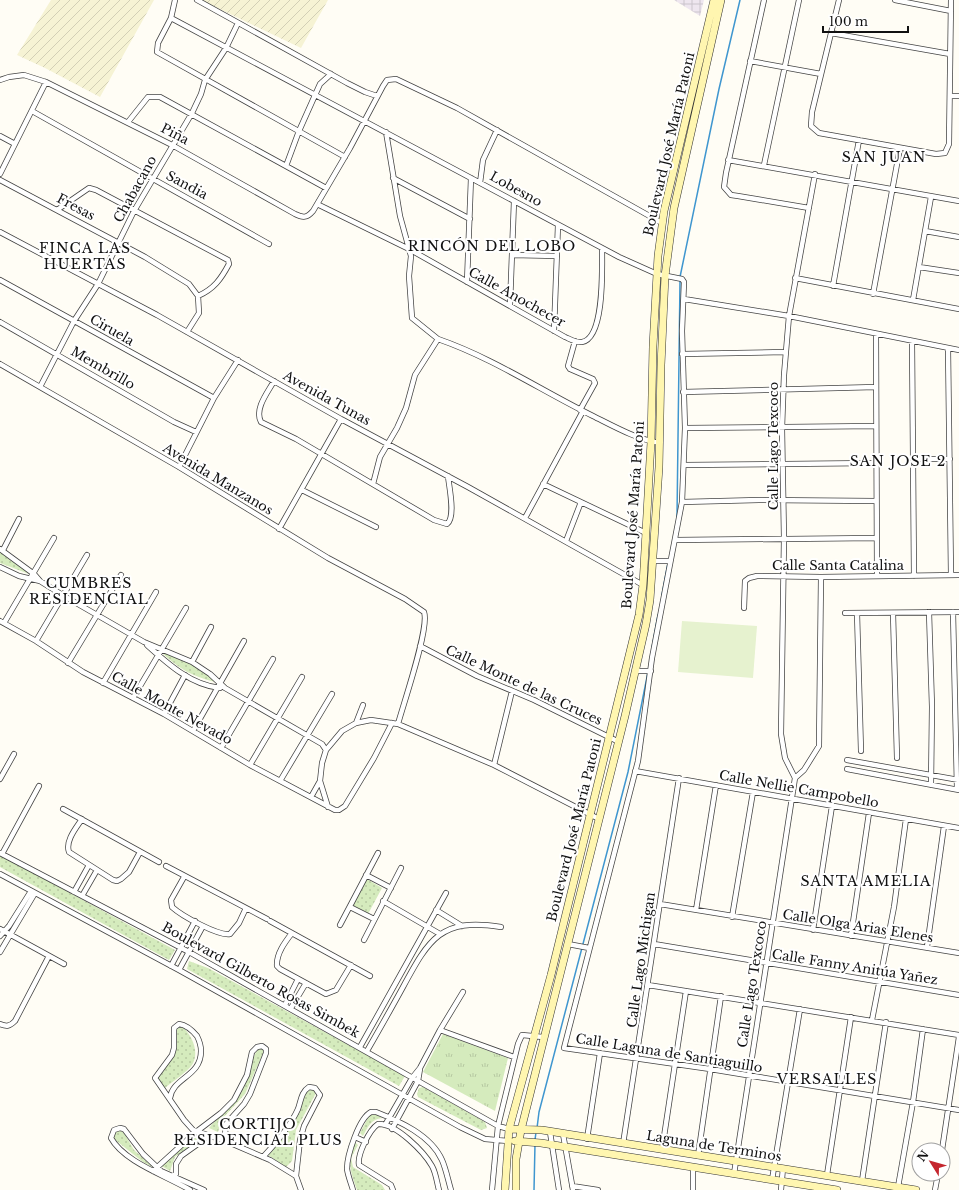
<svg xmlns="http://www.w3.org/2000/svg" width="959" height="1190" font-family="'Libre Baskerville',serif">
<defs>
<pattern id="industrial-grid" width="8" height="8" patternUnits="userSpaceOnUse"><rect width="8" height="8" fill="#eee6ef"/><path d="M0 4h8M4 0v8" fill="none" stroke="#cbc4cc"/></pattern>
<pattern id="farmland-furrows" width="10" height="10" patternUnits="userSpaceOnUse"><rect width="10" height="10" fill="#f6f3d4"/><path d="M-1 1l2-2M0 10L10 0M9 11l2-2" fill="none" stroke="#d2cfb5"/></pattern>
<pattern id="grass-tufts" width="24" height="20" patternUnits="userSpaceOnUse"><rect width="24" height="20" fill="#d5ebbd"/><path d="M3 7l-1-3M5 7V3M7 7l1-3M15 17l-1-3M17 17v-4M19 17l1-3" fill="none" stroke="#b6c8a1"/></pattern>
<pattern id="park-dots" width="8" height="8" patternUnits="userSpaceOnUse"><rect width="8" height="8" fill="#d5ebbd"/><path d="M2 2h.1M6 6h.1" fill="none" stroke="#b6c8a1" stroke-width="1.8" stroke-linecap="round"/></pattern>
</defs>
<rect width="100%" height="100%" fill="#fffdf5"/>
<!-- industrial -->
<path fill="url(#industrial-grid)" d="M674 0H704L700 16Z"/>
<!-- farmland -->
<path fill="url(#farmland-furrows)" d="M51 0H154L100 97 45 68 17 55Z
M201 0H328L301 48Z"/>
<!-- grass -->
<path fill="url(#grass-tufts)" d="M443 1034 508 1058 495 1111 423 1072Z"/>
<!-- park -->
<path fill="url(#park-dots)" d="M0 552 29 574 0 563Z
M160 651C182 658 199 666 215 682 191 676 178 668 160 651Z
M0 855 175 950 169 960 0 867Z
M367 879 382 888 368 914 352 905Z
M189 961 208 968 405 1076 399 1086 187 969Z
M183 1027C192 1036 200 1052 192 1065 187 1072 172 1082 165 1088L156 1077 176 1049 174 1033 177 1028Z
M260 1047 265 1049 245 1094 222 1119 218 1132 209 1128C219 1115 234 1106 242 1091 250 1077 249 1059 260 1047Z
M313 1087 316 1093 296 1130 292 1161 286 1167 268 1155C286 1135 297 1115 307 1090Z
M423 1087 485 1122 487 1128 481 1130 418 1097 417 1094 419 1088Z
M374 1113 382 1118C371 1119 368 1127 363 1136L360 1133 369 1116Z
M119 1130 124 1133 134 1150 154 1168 143 1162 114 1139 115 1133Z
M195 1136 198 1140 175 1157 170 1171 160 1165Z
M355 1142 358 1145 351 1158 353 1167 382 1185 385 1190H357C350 1170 347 1163 355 1142Z"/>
<!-- pitch -->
<path fill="#e6f2cf" d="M682 621 757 626 753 678 678 672Z"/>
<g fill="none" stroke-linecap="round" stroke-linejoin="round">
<!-- stream -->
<path stroke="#3f96cf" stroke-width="1.5" d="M680 277 719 89 740 0
M677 517 680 281
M662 595 668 563
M652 648 658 615
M537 1128 539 1112 628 772 648 672
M535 1140 536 1132
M534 1190 535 1144"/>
<defs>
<path id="street" d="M175 0 171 18 158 43 157 52 345 157
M197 0 347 83 365 92 377 96
M764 0 726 173 724 187 731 195 738 196 809 208
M839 0 812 112 811 126 819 133 936 154 945 153 949 144 951 0
M895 0 951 11
M171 18 619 257 657 274 682 279 684 282 682 331 685 428 682 502 652 658 638 761 564 1048 710 1069 959 1110
M831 33 950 54
M750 61 821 74
M0 80 9 77 24 75 46 82 172 145 295 214C303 218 307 218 313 211L350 148 383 86 387 80 396 79 457 108 662 223
M950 96H959
M32 111 269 244
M128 122 148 97H160L326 188
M386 132 400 216 411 256 409 276 412 318 438 339
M0 136 15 144
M728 160 959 201
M764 165 799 0
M286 166 299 131 320 84 331 74
M0 174 46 82
M393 178 470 219
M0 180 145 257 189 284 198 296
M480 183 483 160 497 130
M317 204 409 249 565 337C570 339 576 343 582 342 605 338 602 267 602 248
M57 210 89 188 96 190 228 260 229 264C221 279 214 289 198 296L199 313 187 332
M925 231 959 237
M0 232 157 315 341 419 468 487 643 585
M512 255 557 256
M919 267 959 273
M795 278 959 309
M0 280 214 398
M467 282 471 178
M833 286 859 140
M873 294 900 148
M684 299 789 316 959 350
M913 300 931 197
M510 305 514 201
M0 322 174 422 196 432
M554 331 558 225
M876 334 877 576
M575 341 568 366 570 369 593 379 595 383 580 410
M912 341 914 576
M948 348 951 575
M682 354 785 352
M0 364 179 467 328 558 405 599 424 612C430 627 403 705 398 724
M274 381C268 392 254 409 261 422L296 439 434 520 447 524C456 517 449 487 448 476
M40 387 74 321 98 284 134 211 192 113 201 94 205 80 226 48 238 23
M683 392 876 387
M685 428 876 426
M914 459H950
M684 465 876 463
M179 467 214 398 238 360
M373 484 380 457 397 428 406 408 415 375 438 339C493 358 542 391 593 416 615 427 636 439 660 443
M543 484 646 533
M302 490 376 527
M682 502 759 500 876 501
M525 518 583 411
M279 529 341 419
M675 540 876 538
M566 541 581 502
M0 549 34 574 40 581 64 596 144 642 192 662 210 674 225 688 322 744 326 750
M3 550 19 519
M652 561H670
M0 567 19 576 40 581
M744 608 745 581 749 578 757 576 821 577 959 575
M929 612 932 707 931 785
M953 612 957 789
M845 613 959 612
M857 613 861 751
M893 613 897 758
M0 621 36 641 83 672 164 714 250 765 335 810H339L345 806 374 758 392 723
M4 623 54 538
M36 641 87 555
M147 645C168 664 191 685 220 688
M420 646 477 676 534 700 619 742
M192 662 211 627
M68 663 121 575
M636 671H651
M103 683 156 592
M133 698 186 608
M164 714 185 675
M356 723 363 705
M193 731 244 641
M221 748 273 659
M847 760 959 780
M250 765 302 677
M494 765 512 691
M847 769 959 790
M635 771 959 828
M795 778 785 758 781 734 784 538 782 428 784 375 789 316 815 174
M795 778 804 770 819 746 821 577
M0 779 14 754
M280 781 332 694
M311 797 320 781
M328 807 320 781 322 763 326 750 342 731 356 723 371 720 398 724 494 765 599 819
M63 809 159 862
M82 819C76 828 65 841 69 852L113 880 117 881 121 879 129 872 140 852
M0 853 189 952 498 1126 509 1129
M2 854 39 786
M166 866 267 919
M0 874 179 970 460 1127 485 1139 508 1141
M366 875 391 888
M184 877 171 900 172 907C182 916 218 936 230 934L239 923 246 908
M74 892 89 865
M82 896 97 870
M383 901 440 934
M660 904 959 953
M350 907 374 919
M436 910 462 926
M696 910 716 785
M732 917 753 792
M270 921 370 976
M340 925 378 853
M0 929 64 964
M813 930 832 806
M292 933C285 942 276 954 277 966L280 969 326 994 336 990 351 965
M0 936 9 926 31 891
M851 936 869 813
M364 940 401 868
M568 944 589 948
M654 944 959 995
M927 947 944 826
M0 952 35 893
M171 966 195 921
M179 970 203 926
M648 985 959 1035
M285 1005 298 979
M291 1008 306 983
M872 1020 894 907 906 819
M0 1024C7 1027 10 1026 15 1021L49 956
M440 1030 514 1057
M360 1047 446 893
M367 1051C379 1030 391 1009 403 987 429 939 441 917 501 927
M170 1098C173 1077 201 1077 201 1051 201 1046 199 1040 197 1036 192 1030 187 1025 179 1024L174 1028V1048L172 1055 155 1078 184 1120 193 1130 228 1142 270 1160 296 1176 301 1190
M385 1125 412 1078 420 1068 440 1030 463 992
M392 1129 418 1081 420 1069
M550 1132 559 1190
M563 1134 573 1190
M355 1137 366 1142
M587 1139 600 1053
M623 1144 679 778
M662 1150 686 991
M942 1150 959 1037
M698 1156 721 996
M263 1157C277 1142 290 1127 298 1109 301 1101 301 1092 309 1087L315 1088 320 1095 304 1126 300 1140 296 1176
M693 1167V1190
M153 1171 196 1132 221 1113 234 1100 247 1075 252 1052 257 1047 262 1046 266 1049V1053L250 1094 244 1104 226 1124 225 1135 228 1142
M734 1174 795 778
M827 1175 851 1017
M171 1177 176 1174V1164L181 1156 209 1136
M772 1180 800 1009
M862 1181 886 1022
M572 1186 598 1190
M898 1187 913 1102 923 1029
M190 1190C167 1176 124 1162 111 1138L114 1130 120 1128 124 1129 143 1154 161 1171 204 1190
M353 1190C351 1183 348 1176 347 1169 347 1155 359 1118 371 1112H376C399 1121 431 1135 442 1160 446 1169 448 1180 451 1190
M393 1190 391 1185 359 1165C357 1155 369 1130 378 1124 396 1123 424 1152 432 1166 436 1173 437 1183 439 1190
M492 1190 498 1126 518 1044 522 1035 543 1037
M781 1190 783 1168
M935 1190 938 1174"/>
<path id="secondary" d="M509 1129 542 1130 916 1190
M515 1141 541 1143 837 1190
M505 1190 509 1129 551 975 639 615 643 585 651 442 653 346 658 256 664 211 714 0
M516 1190V1159L521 1130 625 716 646 624 650 600 659 467 661 365 665 276 674 208 721 0"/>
</defs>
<!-- street casing -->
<use href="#street" stroke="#444" stroke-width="6"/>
<!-- secondary casing -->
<use href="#secondary" stroke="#333" stroke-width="8"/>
<!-- street -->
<use href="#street" stroke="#fff" stroke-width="4.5"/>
<!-- secondary -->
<use href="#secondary" stroke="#fff6b0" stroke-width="7"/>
</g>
<g text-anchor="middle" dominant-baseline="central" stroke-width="4" stroke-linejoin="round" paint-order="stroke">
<!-- street labels -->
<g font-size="13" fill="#111" stroke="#fff">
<text transform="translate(175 134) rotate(28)">Piña</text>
<text transform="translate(669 144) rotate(-77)">Boulevard José María Patoni</text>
<text transform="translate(187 185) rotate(28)">Sandia</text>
<text transform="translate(135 189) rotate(-61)">Chabacano</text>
<text transform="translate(516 189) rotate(29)">Lobesno</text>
<text transform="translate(76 207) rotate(28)">Fresas</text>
<text transform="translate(517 297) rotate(29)">Calle Anochecer</text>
<text transform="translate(112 330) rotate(30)">Ciruela</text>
<text transform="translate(103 368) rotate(30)">Membrillo</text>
<text transform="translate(327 398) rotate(29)">Avenida Tunas</text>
<text transform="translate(773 446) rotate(-90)">Calle Lago Texcoco</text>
<text transform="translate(218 479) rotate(31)">Avenida Manzanos</text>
<text transform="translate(633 515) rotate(-86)">Boulevard José María Patoni</text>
<text x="838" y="565">Calle Santa Catalina</text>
<text transform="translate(524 685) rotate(25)">Calle Monte de las Cruces</text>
<text transform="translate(172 708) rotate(29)">Calle Monte Nevado</text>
<text transform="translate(799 789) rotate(10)">Calle Nellie Campobello</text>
<text transform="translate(574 830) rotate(-76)">Boulevard José María Patoni</text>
<text transform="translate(858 926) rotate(9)">Calle Olga Arias Elenes</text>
<text transform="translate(641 960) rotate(-82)">Calle Lago Michigan</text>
<text transform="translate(855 967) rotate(9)">Calle Fanny Anitúa Yañez</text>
<text transform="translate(261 980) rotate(29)">Boulevard Gilberto Rosas Simbek</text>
<text transform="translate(752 984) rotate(-81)">Calle Lago Texcoco</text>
<text transform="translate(669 1053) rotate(9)">Calle Laguna de Santiaguillo</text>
<text transform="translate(714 1146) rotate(9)">Laguna de Terminos</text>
</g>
<!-- neighbourhood labels -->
<g font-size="14" letter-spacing="1" fill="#111" stroke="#fff">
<text x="884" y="157">SAN JUAN</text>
<text x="492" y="246">RINCÓN DEL LOBO</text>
<text x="85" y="248">FINCA LAS<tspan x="85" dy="16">HUERTAS</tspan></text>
<text x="898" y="461">SAN JOSE 2</text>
<text x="89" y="583">CUMBRES<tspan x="89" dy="16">RESIDENCIAL</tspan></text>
<text x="866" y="881">SANTA AMELIA</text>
<text x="827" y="1079">VERSALLES</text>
<text x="258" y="1124">CORTIJO<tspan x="258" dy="16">RESIDENCIAL PLUS</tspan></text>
</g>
</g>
<!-- north arrow -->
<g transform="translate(931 1162) rotate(307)"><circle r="19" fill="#ffffff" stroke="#a0a0a0"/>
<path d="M0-3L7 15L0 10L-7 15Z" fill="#c4262e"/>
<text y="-6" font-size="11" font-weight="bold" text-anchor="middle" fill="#111111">N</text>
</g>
<!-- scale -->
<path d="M823 26v6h85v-6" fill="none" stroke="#111111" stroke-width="2"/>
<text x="829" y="26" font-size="12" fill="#111111" stroke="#ffffff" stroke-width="3" paint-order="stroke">100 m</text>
</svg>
